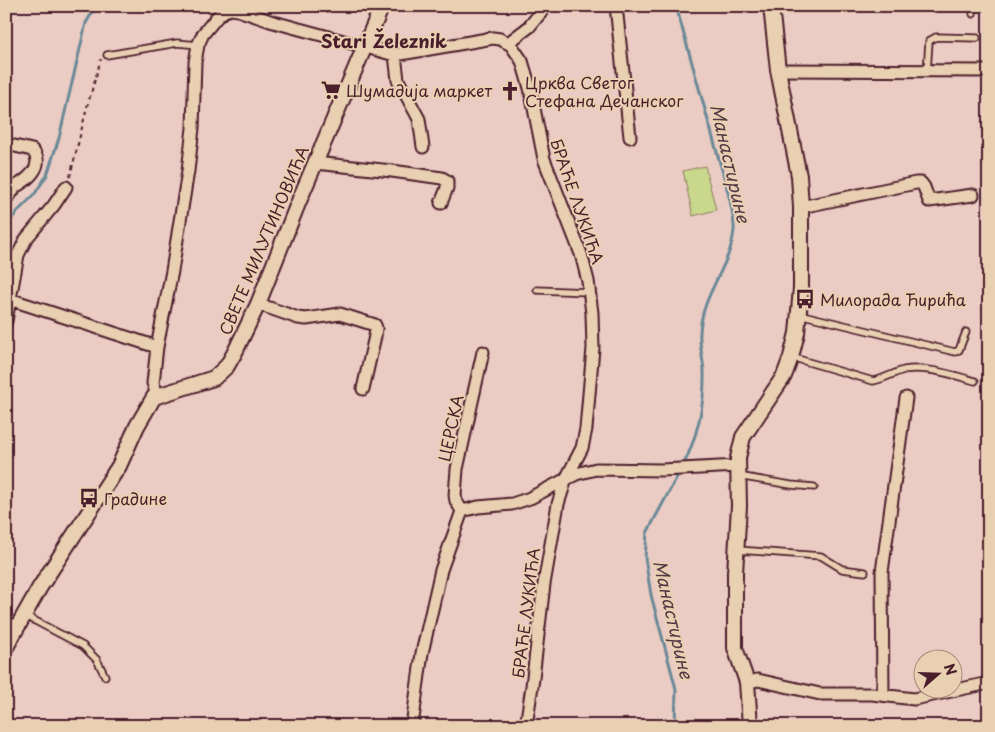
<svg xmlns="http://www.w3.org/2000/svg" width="995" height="732" font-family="'Playpen Sans',sans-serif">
<rect width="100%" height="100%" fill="#ebccc4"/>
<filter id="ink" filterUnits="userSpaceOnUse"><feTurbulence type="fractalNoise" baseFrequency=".02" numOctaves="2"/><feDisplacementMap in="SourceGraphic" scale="10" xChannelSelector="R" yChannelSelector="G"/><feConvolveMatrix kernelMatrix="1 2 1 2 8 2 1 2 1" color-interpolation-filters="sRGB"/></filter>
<g filter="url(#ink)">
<!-- green -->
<path fill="#c9d88c" stroke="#8a7c5c" d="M705 166 716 210 693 216 683 171Z"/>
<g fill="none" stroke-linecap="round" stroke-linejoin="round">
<!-- stream -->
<path stroke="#6b8996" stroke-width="3" d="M676 6C690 56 704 106 718 156 723 174 735 211 734 230 731 266 701 295 700 333 699 345 703 358 704 371 705 405 698 435 683 466
M6 226 17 212 34 195 47 175 59 138 86 23 96 6
M675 726 676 689 651 595 645 558 647 533 680 471"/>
<defs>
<path id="service" d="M973 14V6
M107 55 177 43 198 45
M927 72 929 41 936 37 977 38
M537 290 589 292
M799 314 955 352 959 350 966 332
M791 357 873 381C884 379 893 373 904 370 927 366 953 375 975 381
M738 476 791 485 814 487
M737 550 821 556 842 569 865 572
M24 615 83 646 97 660 105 676"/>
<path id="minor" d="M616 6 630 137
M508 43 529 27 546 6
M395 55 398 80 419 119 423 147
M778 70 989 71
M6 144 32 150C47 166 26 181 13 188V191L6 199
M315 163 392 171 442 178 447 181V188L441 203
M801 207 916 183H921L924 187 929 201 973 195
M6 298 157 347
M258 304 298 318 306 319 340 314 375 325 376 328 375 336 363 389
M6 321 18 255 26 239 54 205 66 187
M157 395 153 383 157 347 172 271 188 171 193 128 195 62 198 45 203 34 217 17 224 11 231 9 238 10 270 21 395 55 493 38 500 39 511 45 522 61 530 88 544 159 581 254 588 281 592 313 593 348 586 429 582 448 566 479 558 504 544 584 532 686 526 726
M462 511 456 501 455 495 457 469 483 352
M747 682 758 680 820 694H872L914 699 989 683
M883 695 882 572 906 398
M412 726 422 653 441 570 462 511 478 507 512 504 530 498 576 474 596 469 662 470 738 466"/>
<path id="tertiary" d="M6 647 40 587 119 466 137 426 154 397 214 378 227 366 235 352 258 304 299 201 382 6
M750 726 747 682 735 648V573L739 506 738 458 743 437 784 376 791 357 797 333 801 288V207L799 176 778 70 771 6"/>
</defs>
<!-- service casing -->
<use href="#service" stroke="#4a1f2b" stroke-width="9"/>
<!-- minor casing -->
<use href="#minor" stroke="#4a1f2b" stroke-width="15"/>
<!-- tertiary casing -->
<use href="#tertiary" stroke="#4a1f2b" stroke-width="18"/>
<!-- path -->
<path stroke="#4a1f2b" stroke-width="2" stroke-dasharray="4 4" stroke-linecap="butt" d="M70 177 87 107 101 59"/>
<!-- service -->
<use href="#service" stroke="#ead0b2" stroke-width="5.5"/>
<!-- minor -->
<use href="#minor" stroke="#ead0b2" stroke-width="11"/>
<!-- tertiary -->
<use href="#tertiary" stroke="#ead0b2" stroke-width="14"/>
</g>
</g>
<!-- icons -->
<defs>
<symbol id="supermarket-bare" viewBox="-9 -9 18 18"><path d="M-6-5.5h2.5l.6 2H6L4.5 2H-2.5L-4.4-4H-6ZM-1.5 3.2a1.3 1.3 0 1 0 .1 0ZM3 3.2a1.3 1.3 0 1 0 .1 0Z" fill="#4a1f2b" stroke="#ead0b2" stroke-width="2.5" paint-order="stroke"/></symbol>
<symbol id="church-bare" viewBox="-9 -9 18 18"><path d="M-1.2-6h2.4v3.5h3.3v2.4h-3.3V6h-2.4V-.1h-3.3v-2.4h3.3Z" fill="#4a1f2b" stroke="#ead0b2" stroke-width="2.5" paint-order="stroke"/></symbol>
<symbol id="bus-bare" viewBox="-9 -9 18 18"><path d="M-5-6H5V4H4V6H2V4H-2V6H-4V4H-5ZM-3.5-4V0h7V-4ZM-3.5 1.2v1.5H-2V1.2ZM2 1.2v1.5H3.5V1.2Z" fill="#4a1f2b" stroke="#ead0b2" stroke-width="2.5" paint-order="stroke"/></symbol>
</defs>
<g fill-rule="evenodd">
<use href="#supermarket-bare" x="317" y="76" width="28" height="28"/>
<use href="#church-bare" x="496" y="77" width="28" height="28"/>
<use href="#bus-bare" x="791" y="285" width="28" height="28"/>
<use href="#bus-bare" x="75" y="484" width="28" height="28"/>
</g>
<g text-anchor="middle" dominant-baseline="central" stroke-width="4" stroke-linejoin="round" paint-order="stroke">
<!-- poi labels -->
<g font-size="16" fill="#4a1f2b" stroke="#ead0b2" text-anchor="start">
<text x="525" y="82">Црква Светог<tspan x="525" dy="18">Стефана Дечанског</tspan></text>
<text x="346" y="90">Шумадија маркет</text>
<text x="820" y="299">Милорада Ћирића</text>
<text x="104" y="498">Градине</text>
</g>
<!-- street labels -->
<g font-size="16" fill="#4a1f2b" stroke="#ead0b2">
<text transform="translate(578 201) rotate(71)">БРАЋЕ ЛУКИЋА</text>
<text transform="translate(263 240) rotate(-67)">СВЕТЕ МИЛУТИНОВИЋА</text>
<text transform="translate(450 428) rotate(-78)">ЦЕРСКА</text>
<text transform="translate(525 613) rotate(-83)">БРАЋЕ ЛУКИЋА</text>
</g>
<!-- neighbourhood labels -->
<g font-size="18" font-weight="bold" fill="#4a1f2b" stroke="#ead0b2">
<text x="384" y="40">Stari Železnik</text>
</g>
<!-- water labels -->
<g font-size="18" font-style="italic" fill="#523a46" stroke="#ead0b2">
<text transform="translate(731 163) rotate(77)">Манастирине</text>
<text transform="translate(674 619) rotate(77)">Манастирине</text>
</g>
</g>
<!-- margin -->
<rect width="995" height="732" fill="none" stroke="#ead0b2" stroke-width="25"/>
<rect x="12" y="12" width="970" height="707" fill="none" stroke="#4a1f2b" stroke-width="2" filter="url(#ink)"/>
<!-- north arrow -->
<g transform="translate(938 674) rotate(70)"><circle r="24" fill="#ead0b2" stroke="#aa897c"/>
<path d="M0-4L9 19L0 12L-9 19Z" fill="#4a1f2b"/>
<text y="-8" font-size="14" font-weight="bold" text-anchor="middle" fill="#4a1f2b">N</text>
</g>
</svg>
